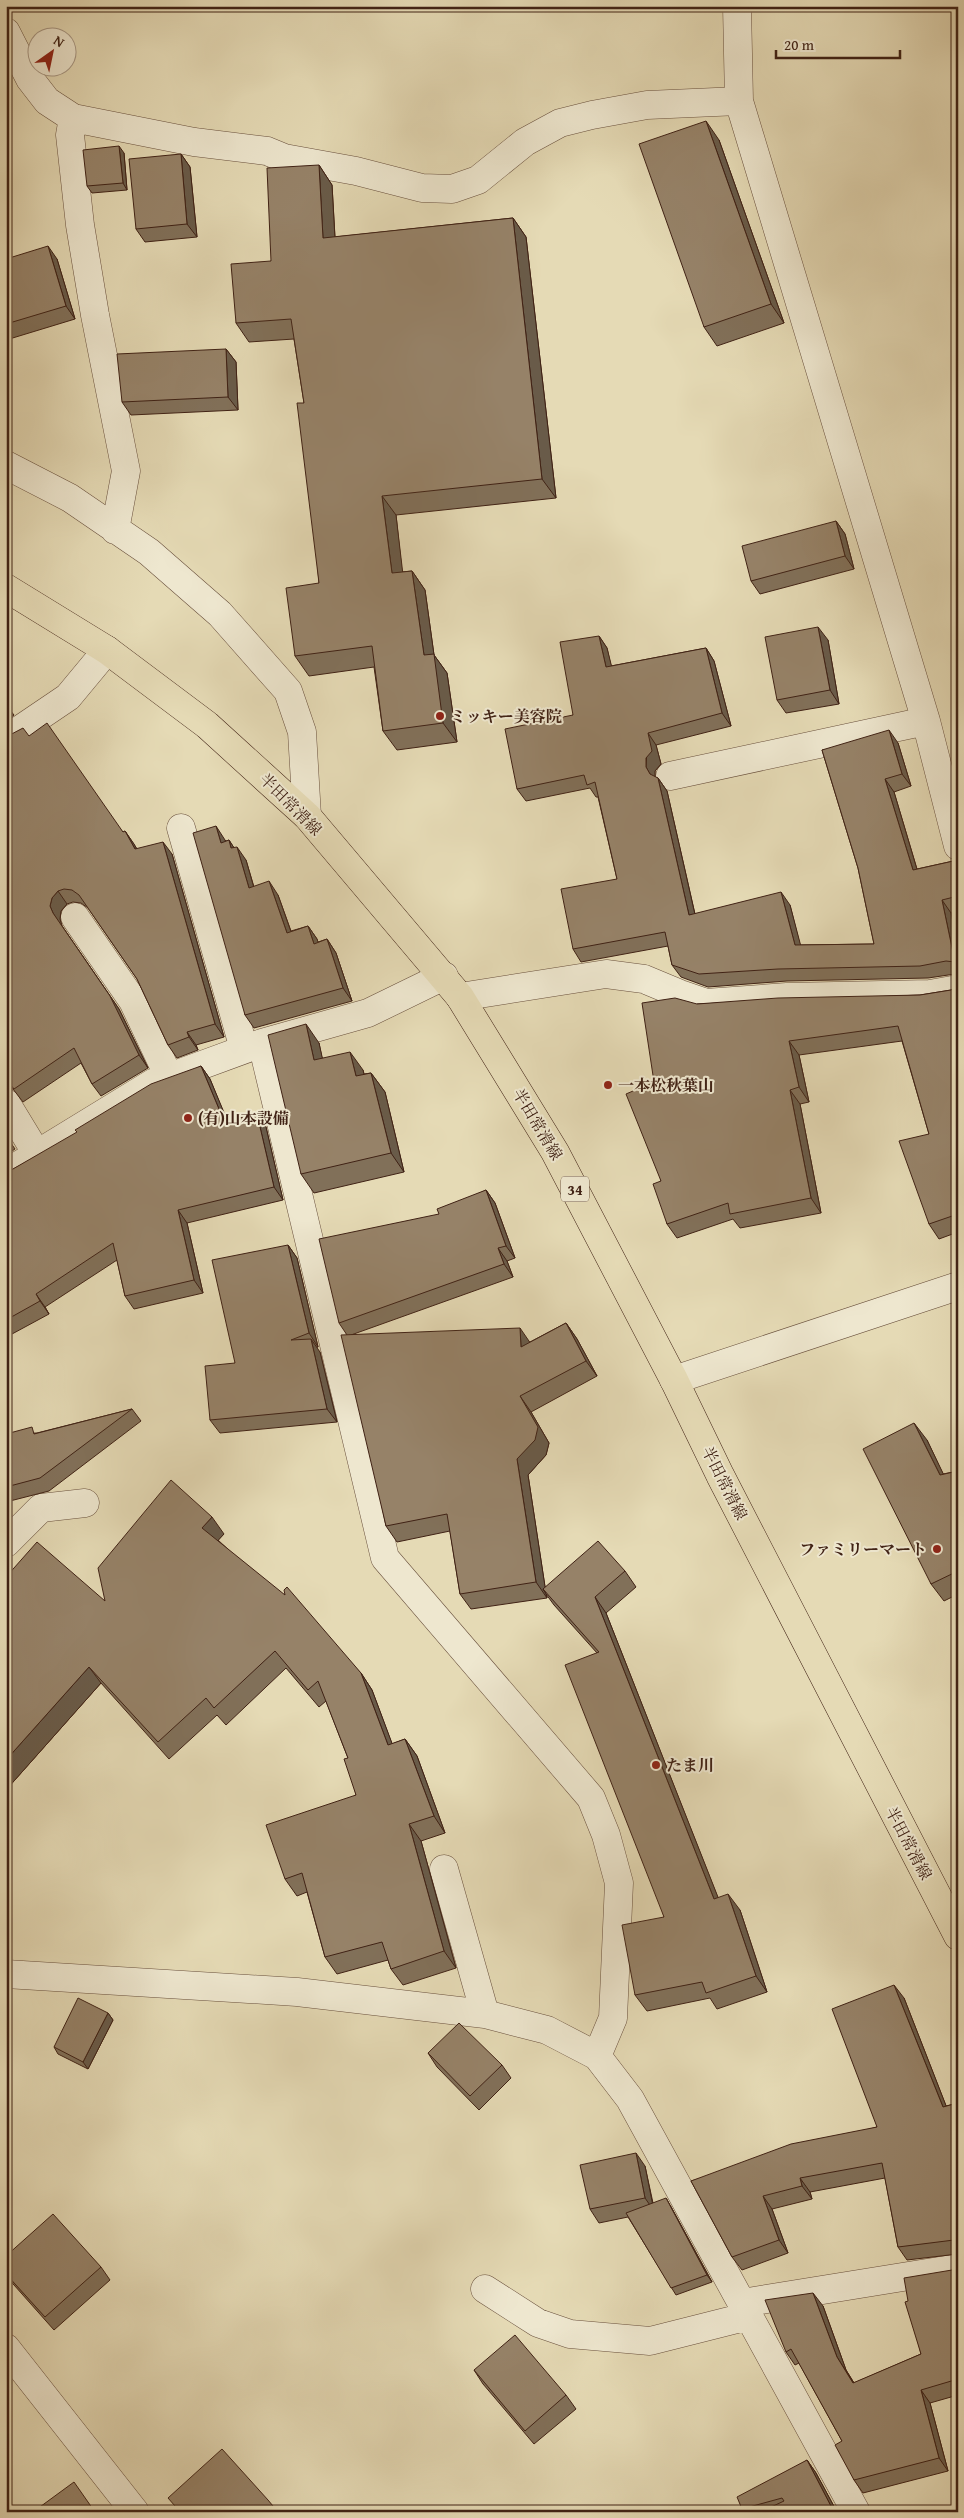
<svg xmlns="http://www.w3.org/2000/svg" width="964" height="2518" font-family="'Gentium Book Plus','Noto Serif JP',serif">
<rect width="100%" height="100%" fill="#e5dab5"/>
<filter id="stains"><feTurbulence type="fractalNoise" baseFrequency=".004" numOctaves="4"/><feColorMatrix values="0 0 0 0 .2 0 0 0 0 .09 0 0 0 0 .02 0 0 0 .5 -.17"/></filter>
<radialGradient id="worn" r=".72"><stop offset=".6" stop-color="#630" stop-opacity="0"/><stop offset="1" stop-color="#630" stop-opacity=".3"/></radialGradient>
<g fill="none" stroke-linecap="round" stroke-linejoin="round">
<defs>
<path id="minor" d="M737 6 739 101 926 721 958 846
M6 32 30 79 47 101 73 118 194 142 267 151 284 158 356 171 422 188 452 189 478 180 525 142 560 123 592 115 647 105 739 101
M73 118 70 135 80 225 95 315 126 471 115 530
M6 465 70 498 149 552 220 614 288 691 302 732 307 816
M6 739 68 697 107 650
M670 776 926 721
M181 828 244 1049
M75 917 133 1001 169 1077
M460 997 606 974 644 979 680 994 706 1003 787 997 930 994 958 989
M262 1043 385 1558 591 1798 606 1835 619 1883 613 2018 597 2056
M6 1103 37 1154
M6 1173 153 1083 262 1043 368 1013 444 976
M674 1380 958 1286
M6 1543 41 1508 85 1503
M444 1869 485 2014
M6 1974 297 1992 485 2014 547 2030 597 2056 630 2099 856 2512
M485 2289 538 2323 570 2334 650 2341 749 2316
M742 2303 958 2268
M6 2348 135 2512"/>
<path id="major" d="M6 588 107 650 207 725 307 816 460 997 555 1152 674 1380 720 1475 958 1936"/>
</defs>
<!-- minor casing -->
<use href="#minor" stroke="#69503d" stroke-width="29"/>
<!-- major casing -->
<use href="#major" stroke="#402215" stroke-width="29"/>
<!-- minor -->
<use href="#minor" stroke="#eee7cf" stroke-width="28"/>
<!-- major -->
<use href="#major" stroke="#e5dab5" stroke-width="28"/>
</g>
<!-- wall -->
<path fill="#817059" stroke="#402215" d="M719 140 784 323 717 346 704 327Z
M124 153 127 190 92 193 87 186Z
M181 154 190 167 197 237 145 242 136 229Z
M319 165 332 185 335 237 513 218 526 237 556 498 396 515 402 572 412 571 425 590 434 655 447 673 457 742 397 750 383 731 374 667 309 676 295 656 319 583 304 403 294 339 249 342 236 323 271 261Z
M6 259H57L75 319 6 340Z
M226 349 236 362 238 410 131 415 122 402Z
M836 521 845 534 854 569 760 594 751 581Z
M599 636 607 648 611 666 706 648 714 661 731 726 656 745 661 764 655 771V777L658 778 667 791 695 914 790 905 800 945 874 944 858 868 822 750 898 743 911 786 894 792 917 869 958 860V911L951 913 958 946V974H955L928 978 787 981 708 987 681 977 672 965 668 946 581 962 573 949 617 879 598 797H596L590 788 526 801 517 789 573 715Z
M828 640 839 704 786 713 777 700Z
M6 705 14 715 6 721Z
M29 736 123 832 125 831 137 849 172 854 224 1037 196 1045 198 1050 177 1058 168 1045 137 979 88 908 81 903 73 902 67 904 61 911 60 919 62 926 119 1009 148 1068 101 1096 92 1084 81 1063 23 1102 13 1089 6 1088V737Z
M225 840 226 841 229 840 234 848 246 860 254 887 278 895 291 931 308 926 317 939 318 942 327 939 336 953 352 1001 254 1028 245 1015Z
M958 986V1232L939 1239 929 1224V1134L902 1041 799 1055 809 1102 800 1104 821 1213 740 1228 733 1219 677 1238 667 1224 661 1181 654 1082 697 1004 920 995 951 990Z
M319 1043 322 1058 363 1070 364 1074 371 1073 385 1092 404 1172 314 1193 301 1174Z
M201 1066 210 1079 227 1121 257 1114 266 1127 283 1200 187 1223 203 1293 134 1309 125 1296 117 1260 45 1307 49 1314 12 1334 6 1326V1173Z
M6 1136 15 1149 6 1155Z
M486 1190 495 1203 515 1258 507 1261 513 1277 351 1335 530 1342 566 1323 577 1339 597 1376 531 1412 549 1443 546 1455 528 1475 545 1587 625 1571 636 1587 606 1613 718 1898 740 1910 767 1992 717 2009 710 1998 647 2011 635 1995 664 1917 597 1653 554 1605 546 1594 547 1598 471 1609 460 1594 450 1531 397 1542 386 1526 347 1335 339 1323 439 1214Z
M288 1245 297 1258 318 1347 316 1348 320 1352 337 1422 220 1433 210 1420 235 1363Z
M132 1409 141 1421 49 1491 6 1502V1434L37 1433Z
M927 1440 943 1474 958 1471V1594L944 1601 931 1584Z
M224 1534 218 1540 361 1673 372 1690 392 1744 405 1739 417 1756 445 1833 421 1841 456 1968 403 1985 391 1969 388 1960 337 1974 325 1957 307 1892 297 1896 285 1879 356 1795 348 1758 326 1701 319 1707 286 1668 226 1725 217 1715 169 1759 101 1683 6 1790V1577L105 1601Z
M904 1998 946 2106 954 2104 958 2109V2254L907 2260 898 2247 885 2178 810 2192 812 2199 772 2209 788 2253 742 2270 732 2257 691 2181 877 2127Z
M108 2013 113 2020 88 2069 58 2054 54 2047Z
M428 2053 502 2065 511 2078 479 2110 437 2067Z
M645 2166 653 2203 670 2205 712 2282 676 2295 628 2217 599 2223 590 2209Z
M6 2256 101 2267 110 2280 54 2330 6 2276Z
M958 2267V2395L930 2403 948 2471 863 2493 854 2480 842 2441 799 2363 795 2365 786 2352 823 2306 846 2370 854 2383 921 2354 908 2301 952 2270Z
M474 2370 566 2395 576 2409 534 2444 483 2384Z
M807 2460 816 2473 837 2512H744L742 2509Z"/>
<!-- shaded-wall -->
<path fill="#695b49" stroke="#402215" d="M706 121 719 140 784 323 771 304Z
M119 146 124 153 127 190 123 183Z
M181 154 190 167 197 237 187 224Z
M319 165 332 185 336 257 323 238Z
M513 218 526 237 556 498 542 479Z
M48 246 57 259 75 319 66 306Z
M226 349 236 362 238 410 228 397Z
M382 496 396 515 405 592 392 573Z
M836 521 845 534 854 569 845 556Z
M412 571 425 590 434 655 447 673 457 742 443 723 424 655Z
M818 627 828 640 839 704 830 690Z
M599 636 607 648 615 680 606 667Z
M706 648 714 661 731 726 722 713Z
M889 730 898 743 911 786 902 774Z
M648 733 656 745 661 764 655 771V780L650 774 646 767Z
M658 778 667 791 698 928 689 915Z
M885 779 894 792 921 883 913 870Z
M216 826 225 840 230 856 221 843Z
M125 831 134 844 144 862 135 849Z
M229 840 238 854 231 848Z
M163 842 172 854 224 1037 215 1024Z
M237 847 246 860 258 902 249 888Z
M269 881 278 895 296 946 287 933Z
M58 891 67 904 61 911 60 919 62 926 119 1009 148 1068 139 1055 53 913 50 906 52 898Z
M781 892 790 905 804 958 795 945Z
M942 900 951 913 958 946V966L955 962Z
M308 926 317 939 323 957 314 944Z
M327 939 336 953 352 1001 343 988Z
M306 1024 319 1043 327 1079 314 1060Z
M187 1032 196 1045 198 1050 189 1037Z
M789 1041 799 1055 809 1102 799 1087Z
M350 1052 363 1070 369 1095 356 1076Z
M201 1066 210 1079 233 1134 224 1121Z
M371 1073 385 1092 404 1172 391 1153Z
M790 1090 800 1104 821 1213 811 1198Z
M257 1114 266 1127 283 1200 274 1187Z
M486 1190 495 1203 515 1258 506 1246Z
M178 1210 187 1223 203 1293 194 1280Z
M288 1245 297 1258 318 1347 309 1333Z
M498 1248 507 1261 513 1277 504 1264Z
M36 1294 45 1307 49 1314 40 1301Z
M566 1323 577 1339 597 1376 586 1361Z
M520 1328 531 1344 521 1347Z
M311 1339 320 1352 337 1422 327 1409Z
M520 1396 531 1412 549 1443 546 1455 528 1475 546 1593 543 1589 546 1594 547 1598 536 1582 517 1459Z
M914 1423 927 1440 952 1492 940 1475Z
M212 1517 224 1534 214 1545 202 1528Z
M595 1597 606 1613 725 1915 714 1899Z
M89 1667 101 1683 6 1790V1760Z
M361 1673 372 1690 399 1762 388 1745Z
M405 1739 417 1756 445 1833 434 1816Z
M409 1824 421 1841 456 1968 444 1951Z
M728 1894 740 1910 767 1992 756 1976Z
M894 1985 904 1998 952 2121 943 2107Z
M108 2013 113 2020 88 2069 83 2062Z
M954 2104 958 2109V2117Z
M636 2153 645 2166 654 2211 645 2198Z
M800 2178 810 2192 812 2199 802 2186Z
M763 2196 772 2209 788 2253 779 2240Z
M666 2198 670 2205 712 2282 707 2275Z
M813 2293 823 2306 846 2370 862 2396 837 2357Z
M921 2390 930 2403 948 2471 939 2458Z
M6 2397 10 2402 6 2407Z
M807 2460 816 2473 837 2512H834Z"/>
<!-- building -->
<path fill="#968268" stroke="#402215" d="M706 121 771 304 704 327 639 144Z
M119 146 123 183 87 186 83 150Z
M181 154 187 224 136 229 129 159Z
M319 165 323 238 513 218 542 479 382 496 392 573 412 571 424 655 434 654 443 723 383 731 372 646 295 656 286 588 319 583 297 403H304L291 319 236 323 231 264 271 261 267 168Z
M48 246 66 306 6 324V259Z
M226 349 228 397 122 402 117 354Z
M836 521 845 556 751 581 742 546Z
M818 627 830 690 777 700 765 637Z
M599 636 606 667 706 648 722 713 648 733 652 751 646 758V767L650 774 658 778 689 915 781 892 795 945 874 944 858 868 822 750 889 730 902 774 885 779 913 870 958 860V896L942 900 955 962 946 961 920 966 778 969 699 974 672 965 665 932 573 949 561 889 617 879 595 782 587 785 584 775 517 789 505 729 573 715 560 642Z
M47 723 123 832 125 831 135 849 163 842 215 1024 187 1032 189 1037 168 1045 137 979 79 895 72 890 64 889 58 891 52 898 50 906 53 913 110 996 139 1055 92 1084 74 1048 14 1089 6 1079V737L23 728 29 736Z
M216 826 221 843 229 840 231 848 237 847 249 888 269 881 287 933 308 926 314 944 327 939 343 988 245 1015 193 833Z
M958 986V1214L929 1224 899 1141 929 1134 898 1026 789 1041 799 1087 790 1090 811 1198 730 1214 728 1203 667 1224 653 1184 661 1181 626 1094 654 1082 642 1003 675 998 697 1004 778 998 920 995 951 990Z
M306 1024 314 1060 350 1052 356 1076 371 1073 391 1153 301 1174 268 1035Z
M201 1066 224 1121 257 1114 274 1187 178 1210 194 1280 125 1296 113 1243 36 1294 40 1301 6 1320V1173L77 1132 75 1130 151 1084Z
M486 1190 506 1246 498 1248 504 1264 339 1323 319 1239 439 1214 437 1209Z
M288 1245 309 1333 291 1340 311 1339 327 1409 210 1420 205 1366 235 1363 212 1260Z
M566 1323 586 1361 520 1396 538 1427 535 1440 517 1459 536 1582 460 1594 447 1514 386 1526 341 1335 520 1328 521 1347Z
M132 1409 40 1478 6 1487V1434L32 1427 34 1434Z
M914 1423 940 1475 958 1471V1571L931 1584 863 1449Z
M171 1480 212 1517 202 1528 285 1595 284 1590 287 1587 361 1673 388 1745 405 1739 434 1816 409 1824 444 1951 391 1969 382 1942 325 1957 302 1873 285 1879 266 1825 356 1795 344 1759 348 1758 318 1681 308 1690 275 1651 214 1708 206 1698 158 1742 89 1667 6 1760V1577L37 1542 105 1601 98 1568Z
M598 1541 625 1571 595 1597 714 1899 728 1894 756 1976 706 1993 702 1982 635 1995 622 1925 664 1917 565 1665 599 1652 543 1589Z
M894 1985 943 2107 954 2104 958 2117V2243L954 2240 898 2247 882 2163 800 2178 802 2186 763 2196 779 2240 732 2257 691 2181 791 2144 877 2127 832 2009Z
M78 1998 108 2013 83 2062 54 2047Z
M459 2023 502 2065 470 2096 428 2053Z
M636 2153 645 2198 590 2209 580 2165Z
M666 2198 707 2275 671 2288 626 2213Z
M53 2214 101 2267 45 2317 6 2274V2256Z
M958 2267V2379L921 2390 939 2458 854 2480 835 2445 842 2441 791 2349 786 2352 765 2300 813 2293 837 2357 853 2383 921 2354 905 2302 908 2301 904 2278 952 2270Z
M515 2335 566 2395 525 2431 474 2370Z
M222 2449 268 2500 278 2512H168L175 2506 168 2498Z
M807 2460 834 2512H770L769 2508 784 2501 782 2498 742 2509 737 2497Z
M74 2482 95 2512H33Z"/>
<!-- markers -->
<g fill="#8f2418" stroke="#eee7cf" stroke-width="2">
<circle cx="440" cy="716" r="5"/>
<circle cx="608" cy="1085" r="5"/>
<circle cx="188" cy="1118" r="5"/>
<circle cx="937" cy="1549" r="5"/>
<circle cx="656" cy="1765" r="5"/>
</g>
<g text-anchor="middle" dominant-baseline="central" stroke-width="4" stroke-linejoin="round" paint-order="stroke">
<!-- shield labels -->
<rect fill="#eee7cf" stroke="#745d4d" stroke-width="1" x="561" y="1176.5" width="28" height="25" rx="4"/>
<g font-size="15" font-weight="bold" fill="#402215">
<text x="575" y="1189">34</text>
</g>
<!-- poi labels -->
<g font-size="16" font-weight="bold" fill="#402215" stroke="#eee7cf" text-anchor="start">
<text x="450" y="716">ミッキー美容院</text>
<text x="618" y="1085">一本松秋葉山</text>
<text x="198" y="1118">(有)山本設備</text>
<text x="927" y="1549" text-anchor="end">ファミリーマート</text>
<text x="666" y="1765">たま川</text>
</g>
<!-- street labels -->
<g font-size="16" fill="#402215" stroke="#eee7cf">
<text transform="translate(291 804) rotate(45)">半田常滑線</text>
<text transform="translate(538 1124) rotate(59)">半田常滑線</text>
<text transform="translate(725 1483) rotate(63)">半田常滑線</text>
<text transform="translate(909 1843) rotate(62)">半田常滑線</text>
</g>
</g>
<!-- margin -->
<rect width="964" height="2518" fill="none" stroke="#e5dab5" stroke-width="25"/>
<rect x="8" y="8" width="949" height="2503" fill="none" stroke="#402215" stroke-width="2.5"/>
<rect x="12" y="12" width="939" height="2493" fill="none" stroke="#402215"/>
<!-- north arrow -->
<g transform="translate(52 52) rotate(33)"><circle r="24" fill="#eee7cf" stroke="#a89885"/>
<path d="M0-4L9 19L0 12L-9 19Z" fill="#8f2418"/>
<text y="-8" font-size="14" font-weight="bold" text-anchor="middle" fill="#402215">N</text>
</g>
<!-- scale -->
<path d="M776 50v8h124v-8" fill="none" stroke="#402215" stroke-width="2.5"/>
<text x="784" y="50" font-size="15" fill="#402215" stroke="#eee7cf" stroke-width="4" paint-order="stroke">20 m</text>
<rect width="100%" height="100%" filter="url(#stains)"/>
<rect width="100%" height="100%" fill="url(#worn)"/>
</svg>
